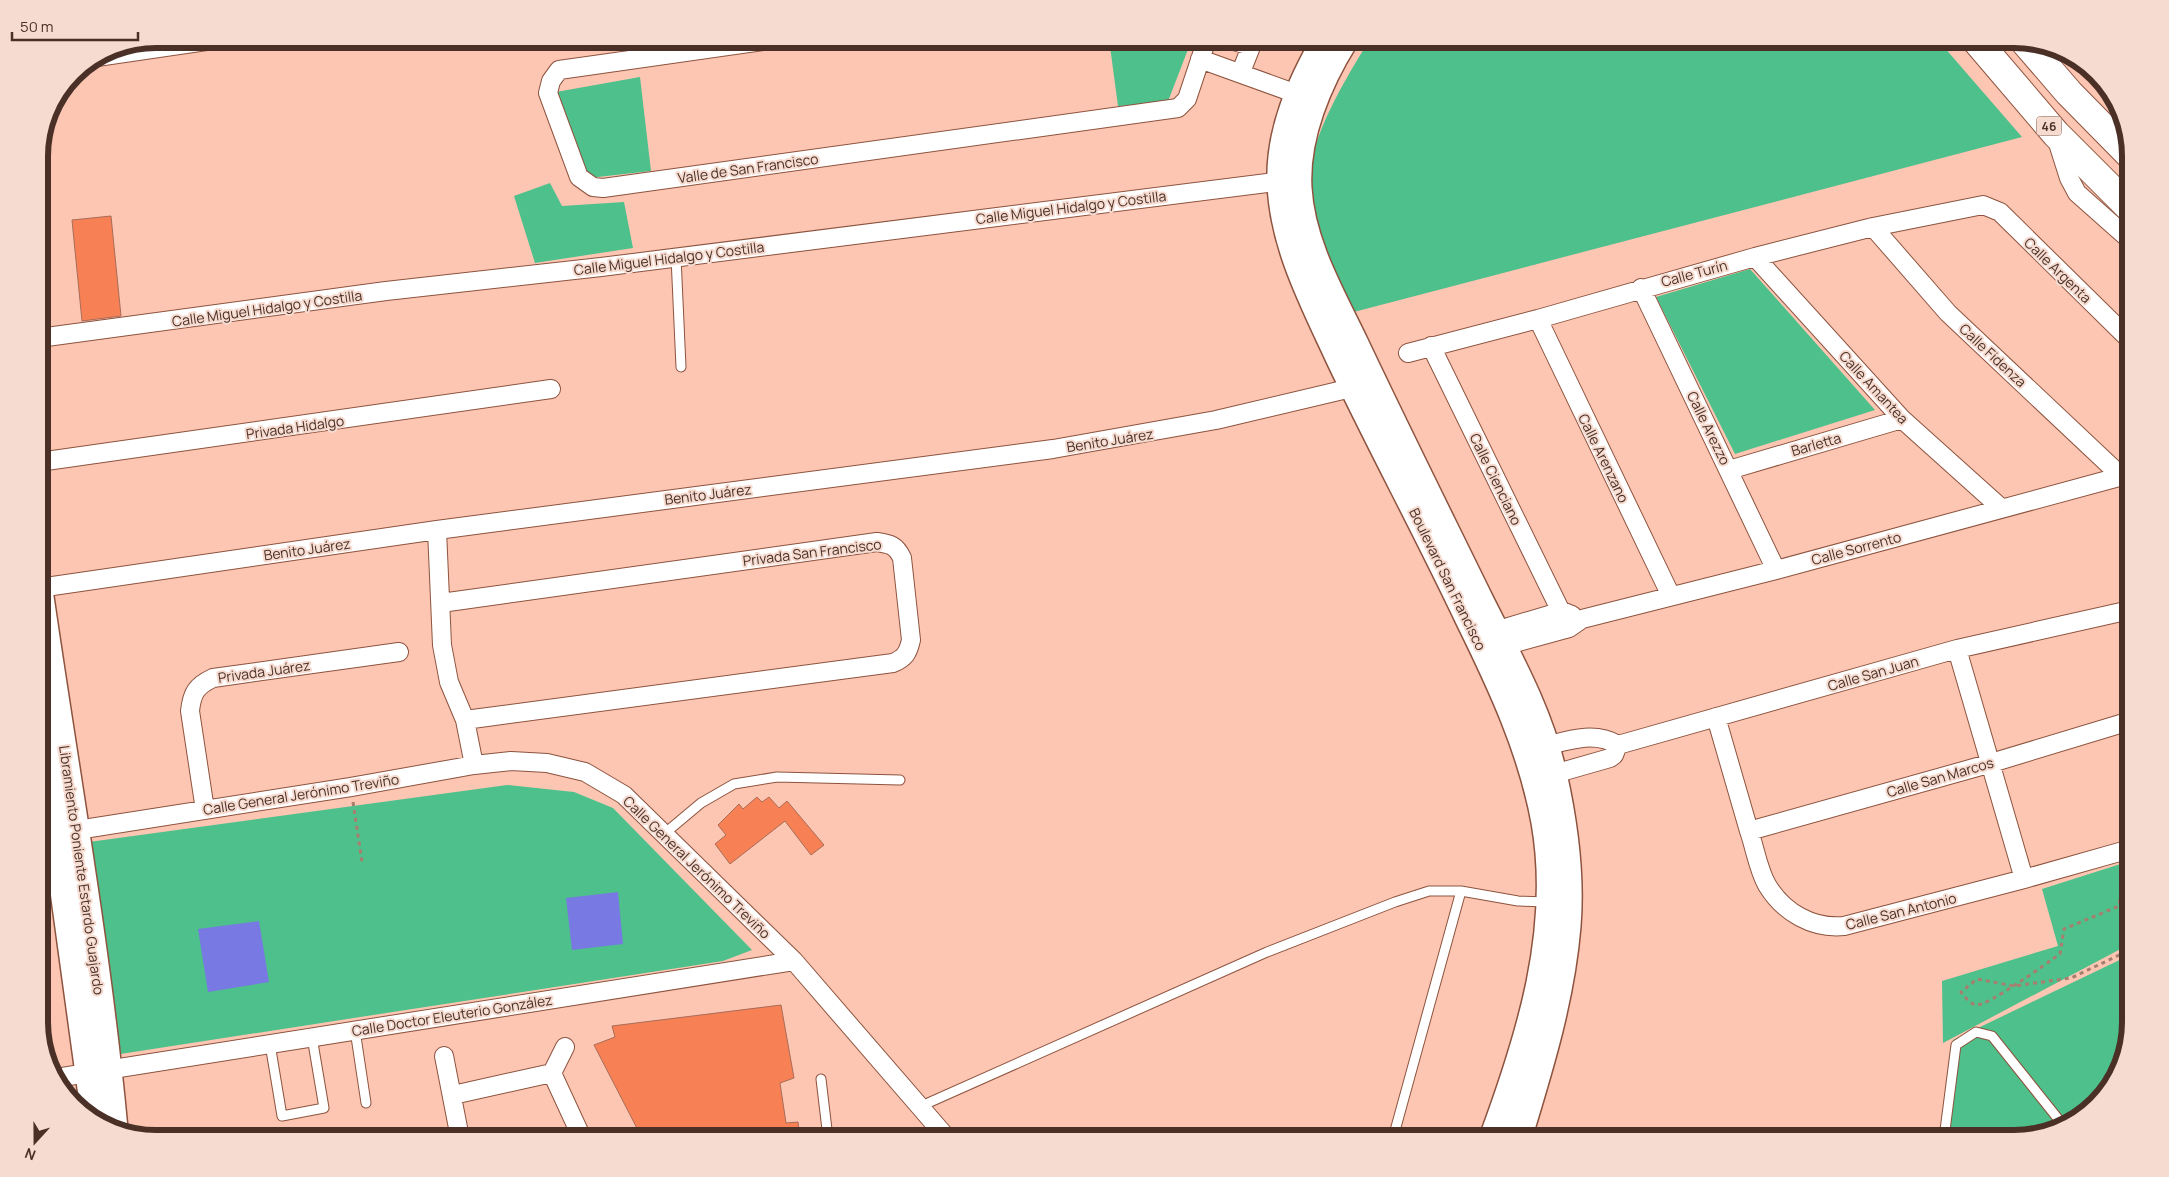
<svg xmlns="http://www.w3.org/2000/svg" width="2169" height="1177" font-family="Manrope,sans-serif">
<rect width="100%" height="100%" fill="#fcc6b3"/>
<!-- green -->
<path fill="#4dc08b" d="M1109 39H1192L1167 104 1118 106Z
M1370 39H1937L2022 137 1350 313C1338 281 1320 247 1311 213 1296 157 1342 85 1370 39Z
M640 77 651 171 589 178 556 92Z
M550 183 562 206 624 202 633 248 535 263 514 196Z
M1750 269 1875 410 1735 454 1656 297Z
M507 785 574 792 613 808 752 950 723 961 114 1055 89 842Z
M2130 861V944L1943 1043 1942 981 2058 946 2042 889Z
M2130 955V1021L2118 1073 2072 1122 2014 1138H1943L1953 1040Z"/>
<!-- water -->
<path fill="#7879e2" d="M618 892 623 944 572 950 566 898Z
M259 921 269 982 208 992 198 929Z"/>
<!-- building -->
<path fill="#f78155" stroke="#a86c57" d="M111 216 121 316 82 321 72 220Z
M757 797 762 802 769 797 779 808 787 801 824 845 811 855 785 821 730 864 715 844 726 835 718 825 739 804 743 809Z
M781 1005 794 1078 780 1083 786 1123 798 1122 800 1138H642L594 1045 615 1037 612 1026Z"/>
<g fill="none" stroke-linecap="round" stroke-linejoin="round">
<defs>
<path id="lane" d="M676 257 681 367
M664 834 701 803 734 784 777 777 900 780
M355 1030 366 1103
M270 1044 282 1116 324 1108 312 1037
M821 1079 828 1138
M919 1107 1267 952 1395 902 1429 891H1461L1518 901 1548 902
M1393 1138 1461 891
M1944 1138 1956 1045 1976 1032 1992 1036 2063 1125"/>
<path id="street" d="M778 39 559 70 551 81 548 93 579 177 593 187 603 188 1178 108 1187 99 1207 39
M1227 39 1251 46
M97 57 220 39
M1200 59 1308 98
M1241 72 1254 39
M2056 137 2069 178 2077 193 2130 240
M1873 227 1948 313 2121 476
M1755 257 1902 419 2001 508
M1641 288 1776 570
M1538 319 1671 596
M39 338 386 291 601 267 1291 180
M1431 346 1569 628
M1408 353 1538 319 1755 257 1873 227 1983 205 2000 212 2130 340
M39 462 551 389
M1729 470 1902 419
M437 530 442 645 449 682 465 720 474 765
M39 588 437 530 1053 449 1216 420 1364 385
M441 603 877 542C890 544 896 545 902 558L911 640C908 653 905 658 893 663L465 720
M1485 634 1562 611 1572 615
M1493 649 1569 628 1582 619 1776 570 2130 474
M1957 649 2024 879
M1716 717C1727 755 1738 793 1749 831 1755 848 1758 869 1767 885 1784 913 1813 929 1844 926L2024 879 2130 849
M1546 746C1569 740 1595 731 1618 745L1957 649 2130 610
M1554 774 1610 758 1614 755 1618 745
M205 810 190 711C192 693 196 686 213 678L399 652
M1749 831 1988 764 2130 721
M39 836 351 787 474 765 511 761 547 763 585 772 624 795 794 961 947 1138
M444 1056 460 1138
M552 1073 582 1138
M552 1073 565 1047
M56 1078 794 961
M453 1095 552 1073"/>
<path id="secondary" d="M1325 39C1300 83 1278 131 1280 183 1282 244 1312 301 1337 355 1379 444 1426 530 1468 619 1500 684 1531 750 1544 822 1563 930 1529 1038 1492 1138
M1346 39C1319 82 1296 137 1299 188 1302 243 1332 294 1355 342 1396 429 1439 515 1481 601 1509 657 1541 714 1554 774 1565 823 1572 877 1568 926 1562 999 1540 1069 1519 1138
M39 583C65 765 98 946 115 1129
M39 716 94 1117"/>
<path id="primary" d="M1975 39 2056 134 2130 208
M2025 42 2069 93 2130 155"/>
</defs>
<!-- lane casing -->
<use href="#lane" stroke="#8d533e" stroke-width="11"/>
<!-- street casing -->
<use href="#street" stroke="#8d533e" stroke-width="20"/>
<!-- secondary casing -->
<use href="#secondary" stroke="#8d533e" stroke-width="28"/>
<!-- primary casing -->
<use href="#primary" stroke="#8d533e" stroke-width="30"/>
<!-- path -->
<path stroke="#a77e6f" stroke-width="3" stroke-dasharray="4 4" stroke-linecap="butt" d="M353 802 362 862
M2130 873 2123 875 2119 906 2064 929 2060 954C2047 963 1988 1006 1976 1005 1970 1004 1964 996 1961 992L1977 979 2014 986 2071 978 2130 950"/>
<!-- lane -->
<use href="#lane" stroke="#fff" stroke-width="9"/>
<!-- street -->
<use href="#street" stroke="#fff" stroke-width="18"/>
<!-- secondary -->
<use href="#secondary" stroke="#fff" stroke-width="25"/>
<!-- primary -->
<use href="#primary" stroke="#fff" stroke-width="28"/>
</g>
<g text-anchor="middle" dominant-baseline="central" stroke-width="4" stroke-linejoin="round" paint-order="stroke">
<!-- shield labels -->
<rect fill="#f6dbd1" stroke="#7e6359" stroke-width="1" x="2036.5" y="116.5" width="25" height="19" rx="4"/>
<g font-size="12" font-weight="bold" fill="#4a3026">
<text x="2049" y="126">46</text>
</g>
<!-- street labels -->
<g font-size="14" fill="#4a3026" stroke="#f6dbd1">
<text transform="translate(748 168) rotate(-8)">Valle de San Francisco</text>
<text transform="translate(1071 207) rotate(-7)">Calle Miguel Hidalgo y Costilla</text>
<text transform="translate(669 258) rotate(-7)">Calle Miguel Hidalgo y Costilla</text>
<text transform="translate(2058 270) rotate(44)">Calle Argenta</text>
<text transform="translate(1694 273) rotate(-15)">Calle Turín</text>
<text transform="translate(267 308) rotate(-8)">Calle Miguel Hidalgo y Costilla</text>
<text transform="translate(1993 355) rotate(43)">Calle Fidenza</text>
<text transform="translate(1874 387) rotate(47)">Calle Amantea</text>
<text transform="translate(295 427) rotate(-8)">Privada Hidalgo</text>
<text transform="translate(1709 428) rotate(64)">Calle Arezzo</text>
<text transform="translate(1110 440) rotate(-9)">Benito Juárez</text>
<text transform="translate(1816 444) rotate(-16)">Barletta</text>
<text transform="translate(1604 458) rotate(64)">Calle Arenzano</text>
<text transform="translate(1496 479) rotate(64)">Calle Cienciano</text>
<text transform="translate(708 494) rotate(-7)">Benito Juárez</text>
<text transform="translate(1856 548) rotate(-15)">Calle Sorrento</text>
<text transform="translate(307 549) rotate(-8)">Benito Juárez</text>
<text transform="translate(812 552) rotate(-7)">Privada San Francisco</text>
<text transform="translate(1448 579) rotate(64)">Boulevard San Francisco</text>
<text transform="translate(264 671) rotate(-8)">Privada Juárez</text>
<text transform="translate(1873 673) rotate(-16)">Calle San Juan</text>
<text transform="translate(1940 777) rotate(-16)">Calle San Marcos</text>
<text transform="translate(301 794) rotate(-9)">Calle General Jerónimo Treviño</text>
<text transform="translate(697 867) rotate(44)">Calle General Jerónimo Treviño</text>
<text transform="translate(82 870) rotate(82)">Libramiento Poniente Estardo Guajardo</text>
<text transform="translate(1901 911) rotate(-14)">Calle San Antonio</text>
<text transform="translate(452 1015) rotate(-9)">Calle Doctor Eleuterio González</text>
</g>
</g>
<!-- crop -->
<path d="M0 0H2169V1177H0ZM156 48H2014A108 108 0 0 1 2122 156V1022A108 108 0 0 1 2014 1130H156A108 108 0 0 1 48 1022V156A108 108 0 0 1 156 48Z" fill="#f6dbd1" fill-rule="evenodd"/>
<path fill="none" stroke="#4a3026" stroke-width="6" d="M156 48H2014A108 108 0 0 1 2122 156V1022A108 108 0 0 1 2014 1130H156A108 108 0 0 1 48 1022V156A108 108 0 0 1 156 48Z"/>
<!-- north arrow -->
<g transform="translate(35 1142) rotate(201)" stroke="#f6dbd1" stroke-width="4" paint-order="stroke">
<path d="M0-4L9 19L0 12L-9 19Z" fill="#4a3026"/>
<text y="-8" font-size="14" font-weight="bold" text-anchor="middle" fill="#4a3026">N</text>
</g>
<!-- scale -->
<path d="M12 32v8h126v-8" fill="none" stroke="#4a3026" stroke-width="2.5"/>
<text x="20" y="32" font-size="15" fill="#4a3026" stroke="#f6dbd1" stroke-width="4" paint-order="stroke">50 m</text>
</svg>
